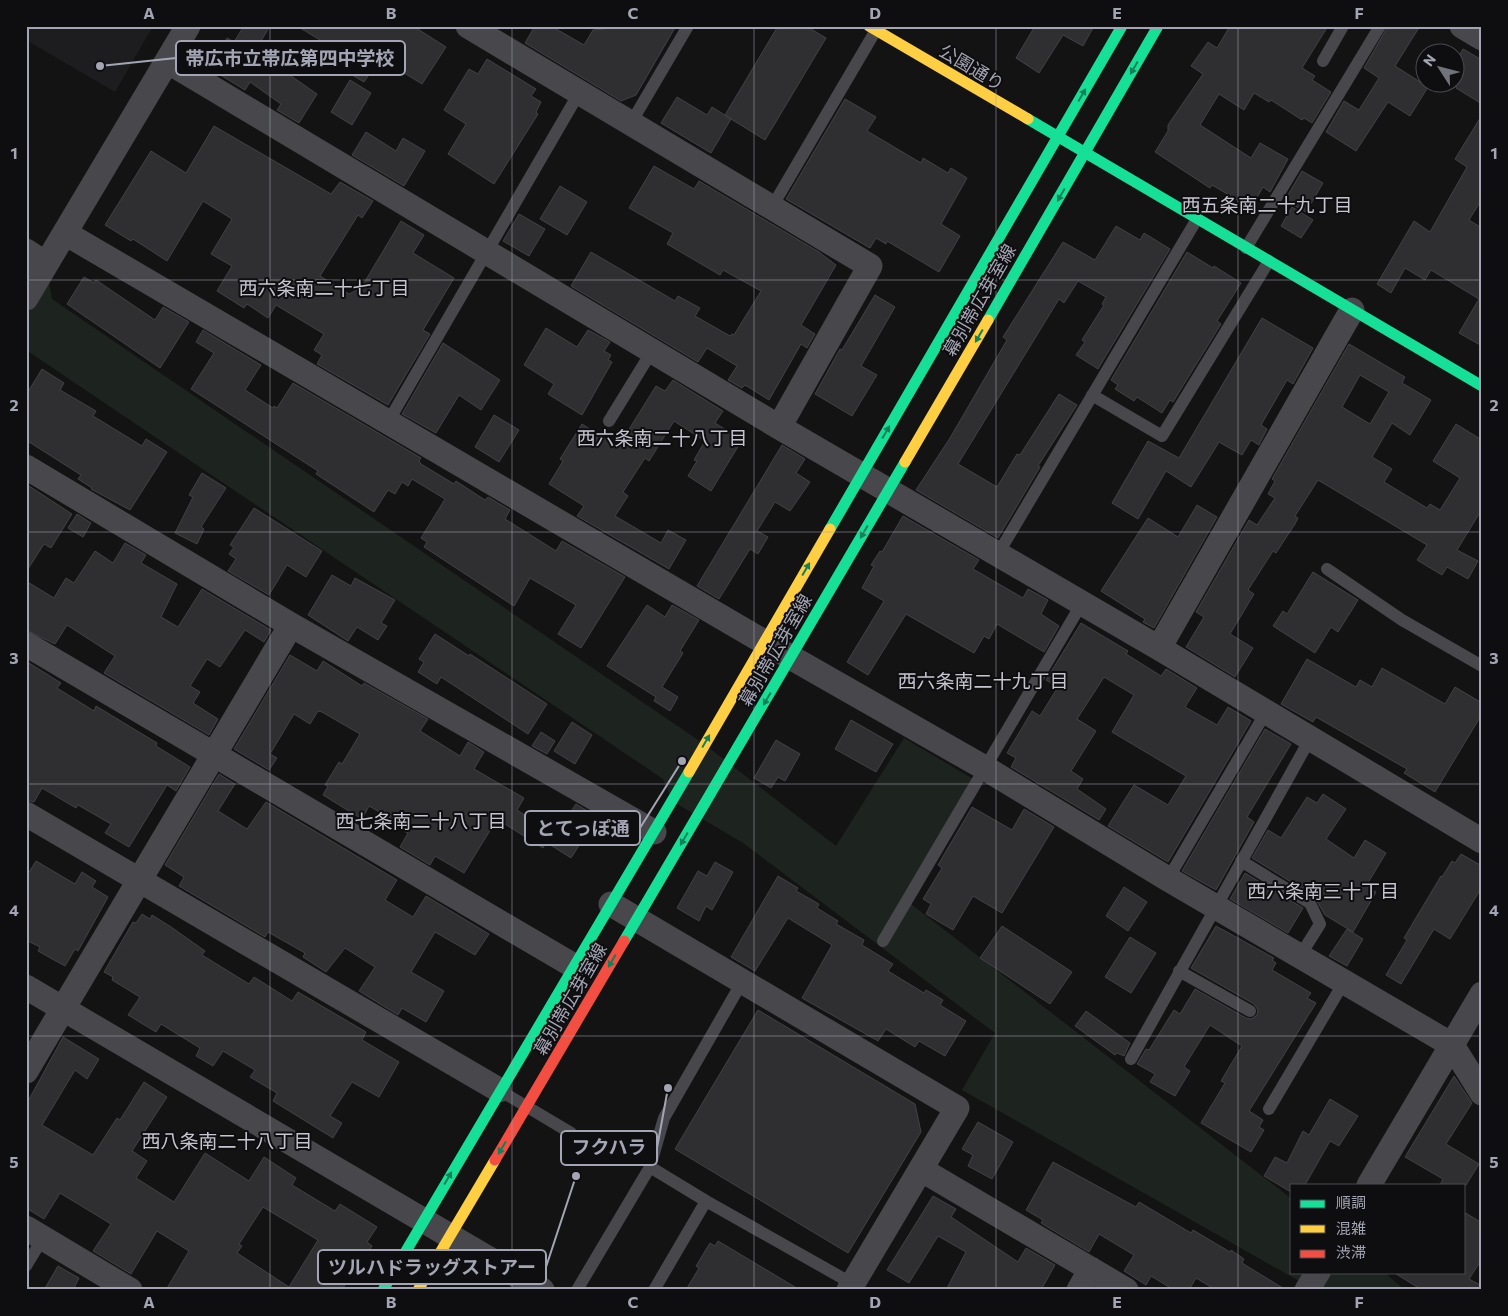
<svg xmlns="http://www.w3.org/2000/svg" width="1508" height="1316" font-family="Commissioner,'Noto Sans JP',sans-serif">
<rect width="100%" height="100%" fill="#131313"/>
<!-- built -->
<path fill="#1d1d1f" d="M26 26H153L115 92 26 40Z"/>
<!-- green -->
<path fill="#1d231f" d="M26 251 46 264 52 299 704 744 836 846 904 738 973 779 902 897 1292 1199V1272H1384L1405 1290H1315L962 1090 995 1033 743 843 672 801 663 779 26 350Z"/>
<!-- building -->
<path fill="#2f2f31" stroke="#424246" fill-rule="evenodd" d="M244 26H270L255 51 317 94 299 123 277 110 281 104 250 82 245 90 209 68 227 38 234 42Z
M297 26H413L446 47 422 84 380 58 364 82 342 69 348 57Z
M535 26H551L584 45 593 30 605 29 607 26H676L636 95 621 101 525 43Z
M778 26H806L826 38 765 140 731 119 711 153 661 123 677 97 707 115 712 107 731 119 725 115Z
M1035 26H1094L1083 46 1063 35 1039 73 1016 58Z
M1230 26H1328L1302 68 1315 76 1312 80 1331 92 1312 123 1304 118 1302 120 1271 100 1269 102 1254 93 1244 110 1219 94 1200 125 1251 158 1260 143 1288 159 1270 192 1263 187 1251 208 1212 185 1210 188 1155 152 1168 131V125L1203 74 1191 66 1208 42 1217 48Z
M1388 26H1420L1395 66 1428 87 1410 116 1388 102 1356 151 1326 132 1344 101 1359 110 1379 78 1364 68Z
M1463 49 1482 60V104L1456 88V61Z
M487 59 536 89 531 96 541 102 536 112 538 114 494 184 448 154 466 124 444 110 469 69 478 74Z
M350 80 371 93 352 125 331 112Z
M845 99 876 117 867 131 921 163 923 158 948 173 951 168 967 178 941 224 960 236 939 272 887 241 886 244 876 238 870 248 786 199Z
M1482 115V199L1469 220 1482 228V346L1459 333 1479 299 1431 270 1425 280 1405 268 1391 293 1377 284 1414 221 1430 232 1467 167 1455 159Z
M214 126 331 194 340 182 373 201 362 218 358 215 320 276 349 294 361 288 401 221 424 235 413 253 454 278 423 330 430 334 388 405 317 364 322 355 314 350 324 334 276 305 268 318 247 304 244 308 217 291 232 266 211 254 232 219 203 201 167 261 133 239 131 241 105 225 151 151 186 173Z
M366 132 396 151 403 138 425 151 404 186 352 155Z
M654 166 694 189 699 181 819 252 836 265 801 325 815 334 807 348 801 344 769 400 745 385 742 388 728 380 737 366 707 348 698 362 571 286 591 252 675 301 678 296 700 308 695 316 730 336 732 334 734 335 761 291 723 270 720 275 667 244 673 233 629 208Z
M1302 171 1323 183 1306 212 1285 200Z
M560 186 587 202 567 235 540 219Z
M1292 207 1313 220 1301 238 1281 226Z
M519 214 545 229 529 256 503 241Z
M1116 226 1140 240 1144 233 1170 249 1098 369 1076 355 1085 342 1082 340 1104 305 1102 304 1106 297 1078 281 1064 303 1059 299 958 464 997 487 1017 454 1020 455 1059 394 1077 405 1038 466 1040 467 998 538 916 490 950 438 1007 340 1003 337 1063 242 1095 260Z
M1187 252 1213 268 1214 266 1241 283 1217 321 1221 324 1173 402 1170 400 1162 413 1137 397 1134 401 1115 389 1118 385 1111 380Z
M84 277 94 283 96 280 155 320 163 307 189 322 160 368 67 304Z
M875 295 895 307 861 366 877 375 852 416 815 394 840 349 842 350Z
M1262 318 1313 348 1293 384 1287 380 1261 425 1267 429 1259 445 1251 440 1242 455 1219 442 1191 487 1166 471 1138 519 1112 503 1148 441 1179 458Z
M546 328 577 347 588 330 610 342 604 351 611 355 608 360 612 362 582 415 548 394 554 384 524 365Z
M203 330 261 365 245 390 273 408 274 406 277 408 293 383 421 458 419 461 421 464 454 484 456 481 485 500 488 497 510 510 505 519 556 551 562 541 625 577 581 648 558 634 576 605 530 578 514 606 424 547 427 542 421 538 445 499 412 479 408 486 402 482 395 494 388 490 374 512 316 474 318 471 191 389 214 353 196 342Z
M443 343 500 380 481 410 459 395 436 433 402 414Z
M1349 344 1405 377 1402 383 1431 400 1410 435 1392 423 1372 457 1392 469 1384 482 1427 508 1430 504 1440 510 1460 478 1433 461 1456 424 1482 440V509L1457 550 1478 561 1468 579 1447 567 1442 575 1417 560 1427 545 1318 480 1295 516 1298 518 1295 524 1276 553 1273 551 1248 590 1254 594 1230 634 1253 648 1235 677 1186 647 1204 617 1196 612 1249 520 1257 525 1275 498 1268 494 1275 481 1272 479ZM1360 375 1389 392 1370 424 1342 407Z
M42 369 64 383 60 390 96 411 93 416 142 446 146 439 167 452 130 510 91 489 92 488 78 479 81 475 26 440V395Z
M673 380 723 411 715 423 742 440 711 491 688 476 697 461 694 460 705 441 674 421 649 461 645 458 623 492 628 496 615 516 661 543 668 530 686 540 669 569 577 516 584 506 549 484 563 461 560 459 582 424 618 447 656 386 665 391Z
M494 415 519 430 499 462 475 447Z
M782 445 805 459 796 473 810 482 790 511 775 502 757 531 768 537 758 554 750 549 719 599 697 586Z
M202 473 226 488 201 527 204 529 197 544 175 533 193 497 189 495Z
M26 484 72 514 51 548 44 544 26 572Z
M1197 505 1217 517 1154 628 1143 622 1145 619 1101 591 1148 518 1178 537Z
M254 508 322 551 306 577 287 565 269 595 228 571 236 559 229 554 234 547 230 545Z
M77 514 91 523 83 537 68 528Z
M903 516 979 560 973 569 1023 598 1028 589 1048 600 1041 614 1059 626 1044 652 997 624 989 639 984 636 974 653 906 614 868 675 847 662 884 601 862 588 874 566 871 565 880 551 882 552Z
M125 543 146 555 141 563 177 584 161 617 178 627 202 589 271 630 264 642 245 630 220 667 207 659 190 686 200 692 193 703 218 719 209 735 104 673 115 656 67 625 55 644 26 630V581L54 598 66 578 74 583 95 551 113 563Z
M1313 572 1358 600 1338 632 1331 627 1315 653 1273 626 1283 611 1287 614Z
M332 575 351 586 355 578 395 600 381 623 387 626 378 640 357 627 348 641 308 615Z
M647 605 665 617 672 605 699 620 680 651 683 653 662 687 678 697 670 711 654 701 656 697 607 666Z
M1081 623 1128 651 1126 654 1161 676 1166 669 1197 688 1185 707 1217 725 1228 707 1251 721 1168 862 1108 826 1134 785 1168 805 1186 776 1112 732 1134 695 1104 677 1077 719 1096 731 1071 771 1083 779 1077 789 1106 809 1099 820 1011 767 1016 758 1007 753 1032 711 1040 716 1058 687 1046 680Z
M435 634 469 656 470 654 547 704 528 734 441 677 437 684 418 672 424 662 419 659Z
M290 655 317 671 323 661 362 686 364 683 428 719 420 731 460 756 468 742 484 752 474 769 524 798 517 810 552 833 543 848 497 819 464 873 435 856 430 865 400 847 408 833 404 831 406 827 369 806 362 819 323 795 328 786 325 785 339 762 342 764 360 734 322 712 318 711 310 724 294 714 270 754 277 758 269 770 234 749Z
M1307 659 1356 687 1360 680 1372 687 1382 668 1445 704 1455 687 1482 703V714L1435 792 1404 773 1407 769 1316 717 1313 722 1281 704Z
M26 661 61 683 57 688 94 711 96 706 157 743 156 746 190 767 176 791 167 785 129 847 105 833 111 824 78 805 76 808 42 788 34 802 26 800Z
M851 720 893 744 876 772 835 749Z
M572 722 592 735 575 764 554 751Z
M1265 729 1291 744 1247 817 1254 822 1216 890 1182 871Z
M541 732 555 741 547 754 532 746Z
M776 740 800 754 785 781 778 777 771 788 754 778Z
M219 774 235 784 218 811 247 829 266 802 397 880 385 900 413 917 426 896 489 934 475 955 435 932 411 972 444 991 426 1022 402 1008 398 1015 359 991 375 967 345 948 326 972 303 957 305 953 268 932 265 937 179 886 184 877 165 865Z
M1323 794 1346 809 1326 839 1354 858 1365 840 1386 853 1366 886 1376 892 1353 932 1325 915 1314 896 1252 858 1268 830 1281 838 1307 797 1317 803Z
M576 804 591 813 588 819 594 822 571 858 549 844Z
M972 807 1012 830 1024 809 1054 827 1002 913 973 896 953 930 926 914 931 904 923 899 942 868 938 865Z
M1461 854 1482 866V887L1450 939 1434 929 1401 984 1386 975 1407 940 1404 938 1441 876 1442 877 1452 861 1455 863Z
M36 861 75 884 82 872 96 881 92 887 108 897 78 951 75 949 65 966 38 951 40 947 26 940V877Z
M715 862 733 872 712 910 706 906 699 921 677 908 698 871 707 876Z
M1245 873 1303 908 1288 933 1230 899Z
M778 876 798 888 796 891 819 904 817 908 838 921 836 924 864 940 862 945 893 964 888 971 924 993 926 990 943 1000 940 1005 966 1021 945 1056 919 1041 915 1047 886 1029 878 1041 802 998 832 945 788 918 755 971 731 957Z
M1124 887 1147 902 1128 931 1106 916Z
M142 914 150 919 152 915 171 927 205 951 202 955 249 984 254 977 292 1001 298 992 366 1032 362 1040 399 1062 379 1097 352 1082 330 1116 342 1123 333 1138 273 1101 277 1093 250 1077 255 1070 223 1051 213 1066 196 1056 200 1048 161 1024 156 1032 128 1015 140 997 112 980 113 977 104 972 133 922 136 923Z
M1002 926 1072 972 1050 1004 980 958Z
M1216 926 1274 958 1272 960 1276 963 1272 970 1311 993 1307 998 1316 1003 1249 1111 1263 1120 1259 1127 1264 1130 1251 1152 1201 1123 1225 1083 1221 1081 1242 1046 1210 1025 1184 1067 1190 1071 1175 1096 1150 1082 1155 1074 1137 1064 1146 1049 1149 1050 1174 1010 1180 1014 1195 989 1246 1018 1251 1019 1257 1015 1258 1010 1254 1004 1191 968Z
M1347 929 1363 939 1347 966 1329 956Z
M1130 937 1156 953 1131 993 1105 977Z
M758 1010 915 1104 921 1132 848 1253 675 1149Z
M1086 1011 1130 1043 1124 1056 1117 1053 1115 1055 1075 1026Z
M63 1037 99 1059 87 1079 75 1070 42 1125 93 1155 117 1118 120 1120 144 1082 167 1097 132 1151 147 1161 136 1178 174 1202 205 1153 249 1181 264 1157 296 1178 292 1185 335 1211 340 1204 377 1227 367 1242 372 1246 363 1261 360 1259 342 1290H166L189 1251 157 1231 131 1274 93 1251 111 1224 60 1193 44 1219 26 1208V1105ZM263 1207 318 1240 289 1287 237 1253 242 1246 239 1244Z
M1454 1076 1472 1103 1446 1144 1479 1164 1466 1185H1440L1443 1179 1405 1157Z
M1330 1099 1358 1116 1339 1146 1330 1141 1305 1185H1292L1291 1192 1264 1176 1275 1157 1287 1163 1303 1131 1309 1135Z
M978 1122 1013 1142 992 1179 968 1166 973 1155 962 1149Z
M1053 1162 1136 1207 1139 1202 1191 1233 1193 1230 1230 1252 1231 1250 1244 1259 1242 1263 1286 1290H1216L1196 1278 1189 1290H1174L1151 1276 1146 1285 1124 1271 1134 1255 1099 1234 1089 1252 1041 1223 1043 1220 1026 1210Z
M933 1196 956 1209 951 1217 1018 1262 1026 1248 1055 1265 1041 1290H946L966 1252 938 1236 909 1283 887 1270Z
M1464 1212 1482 1223V1259L1469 1279 1482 1286V1290H1422L1393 1272H1464Z
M718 1241 800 1290H686L699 1268 696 1266 710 1243 715 1246Z
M58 1266 79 1278 73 1290H44Z"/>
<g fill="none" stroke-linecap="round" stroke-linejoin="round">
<!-- lane -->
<path stroke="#47474c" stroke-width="12" d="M1323 61 1343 26
M631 123 688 26
M772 207 876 30
M1246 248 1380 26
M1092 395 1162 436 1269 261
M609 421 652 351
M388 422 579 93
M998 554 1197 219
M1327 569 1402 620 1482 666
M1241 861 1310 903 1320 924 1300 956
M1168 879 1266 712
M883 941 1082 603
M1179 971 1250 1011
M1131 1059 1310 739
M499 1090 571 1133
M1269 1109 1344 982
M650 1167 706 1201
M26 1266 43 1238
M577 1290 650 1167 664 1118 742 982
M654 1290 706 1201 853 1284"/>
<!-- street -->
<path stroke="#47474c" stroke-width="25" d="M468 26 870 266 779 427
M1462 26 1482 38
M167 61 779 427 1159 648 1482 841
M65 233 764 642 985 768 1168 879 1452 1045 1482 1093
M26 251 46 264
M26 298 188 26
M26 467 291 625 654 832
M26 644 574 966
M1159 648 1352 310
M26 814 499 1090
M611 904 957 1108 849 1290
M26 987 542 1290
M26 1071 291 625
M922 1170 1126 1290
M1369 1185 1482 994
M26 1228 130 1290
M1079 1290 1091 1269
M1307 1290 1318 1272"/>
<!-- fast -->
<path stroke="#16e098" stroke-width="11" d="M1028 119 1482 386
M988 320 1158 26
M830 529 1122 26
M624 941 905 462
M383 1290 689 772"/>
<!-- slow -->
<path stroke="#ffcf43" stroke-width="11" d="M869 26 1028 119
M905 462 988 320
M689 772 830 529
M418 1290 495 1160"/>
<!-- jam -->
<path stroke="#f24e42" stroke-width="11" d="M495 1160 624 941"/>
</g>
<!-- one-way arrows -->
<defs><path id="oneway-solid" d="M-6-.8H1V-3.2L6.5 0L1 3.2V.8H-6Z" transform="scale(1.25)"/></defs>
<g fill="#12815a">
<use href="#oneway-solid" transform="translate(1134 68) rotate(120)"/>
<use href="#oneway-solid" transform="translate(1082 95) rotate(-60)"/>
<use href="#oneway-solid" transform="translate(1061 195) rotate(120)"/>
<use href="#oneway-solid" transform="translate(979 336) rotate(120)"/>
<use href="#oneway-solid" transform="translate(886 432) rotate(-60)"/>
<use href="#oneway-solid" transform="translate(864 532) rotate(120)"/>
<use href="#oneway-solid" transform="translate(806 569) rotate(-60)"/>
<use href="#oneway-solid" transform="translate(767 699) rotate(120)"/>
<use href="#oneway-solid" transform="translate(706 741) rotate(-60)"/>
<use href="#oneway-solid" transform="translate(684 839) rotate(120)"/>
<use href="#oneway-solid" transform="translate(612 961) rotate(120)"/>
<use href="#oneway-solid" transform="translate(502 1148) rotate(121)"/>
<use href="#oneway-solid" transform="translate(448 1178) rotate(-60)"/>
</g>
<!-- grid -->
<path fill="none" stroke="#a4a5b4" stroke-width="1" stroke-opacity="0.55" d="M270 26V1290M512 26V1290M754 26V1290M996 26V1290M1238 26V1290M26 280H1482M26 532H1482M26 784H1482M26 1036H1482"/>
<g text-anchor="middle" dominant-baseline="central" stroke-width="4" stroke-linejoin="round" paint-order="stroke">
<!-- street labels -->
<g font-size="18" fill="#a4a5b4" stroke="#0e0d0f">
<text transform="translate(972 67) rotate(31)">公園通り</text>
<text transform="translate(979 300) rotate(-60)">幕別帯広芽室線</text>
<text transform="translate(775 650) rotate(-60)">幕別帯広芽室線</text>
<text transform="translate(570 999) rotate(-60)">幕別帯広芽室線</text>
</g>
<!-- neighbourhood labels -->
<g font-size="19" fill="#c5c5d0" stroke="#0e0d0f">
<text x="1267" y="204">西五条南二十九丁目</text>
<text x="324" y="287">西六条南二十七丁目</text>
<text x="662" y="437">西六条南二十八丁目</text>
<text x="983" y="680">西六条南二十九丁目</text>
<text x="421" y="820">西七条南二十八丁目</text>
<text x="1323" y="890">西六条南三十丁目</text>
<text x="227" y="1140">西八条南二十八丁目</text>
</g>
</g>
<!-- callouts -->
<path fill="none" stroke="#a4a5b4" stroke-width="2" d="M100 66L176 58M682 761L640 828M668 1088L657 1148M576 1176L546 1267"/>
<g fill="#a4a5b4" stroke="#0e0d0f" stroke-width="2">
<circle cx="100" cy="66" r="5"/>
<circle cx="682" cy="761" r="5"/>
<circle cx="668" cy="1088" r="5"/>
<circle cx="576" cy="1176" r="5"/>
</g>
<g fill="#0e0d0f" stroke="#a4a5b4" stroke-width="2">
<rect x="176" y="41" width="229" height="34" rx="5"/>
<rect x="525" y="811" width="115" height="34" rx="5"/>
<rect x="561" y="1131" width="96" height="34" rx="5"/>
<rect x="318" y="1250" width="228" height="34" rx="5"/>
</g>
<g font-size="19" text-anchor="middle" font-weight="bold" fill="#a4a5b4">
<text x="290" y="65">帯広市立帯広第四中学校</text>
<text x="583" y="835">とてっぽ通</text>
<text x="609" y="1154">フクハラ</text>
<text x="432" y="1274">ツルハドラッグストアー</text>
</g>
<!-- border -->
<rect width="1508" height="1316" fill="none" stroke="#0e0d0f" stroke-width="55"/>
<!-- legend -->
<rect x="1290" y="1184" width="175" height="90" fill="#0e0d0f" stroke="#4a4a51"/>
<rect x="1300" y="1200" width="25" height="8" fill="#16e098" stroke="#4a4a51"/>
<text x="1336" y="1208" font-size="15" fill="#a4a5b4">順調</text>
<rect x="1300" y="1225" width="25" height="8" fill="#ffcf43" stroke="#4a4a51"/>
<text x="1336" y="1234" font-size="15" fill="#a4a5b4">混雑</text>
<rect x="1300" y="1250" width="25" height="8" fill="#f24e42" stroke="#4a4a51"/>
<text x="1336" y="1258" font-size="15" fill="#a4a5b4">渋滞</text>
<!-- north arrow -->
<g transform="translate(1440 68) rotate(306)"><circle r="24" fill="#0e0d0f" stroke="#4a4a51"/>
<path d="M0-4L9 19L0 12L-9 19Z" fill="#71727c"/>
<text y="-8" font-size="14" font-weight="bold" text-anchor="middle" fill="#a4a5b4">N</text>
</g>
<rect x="28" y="28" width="1452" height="1260" fill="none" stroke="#a4a5b4" stroke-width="2"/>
<g font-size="16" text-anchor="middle" font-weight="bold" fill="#a4a5b4">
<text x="149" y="19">A</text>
<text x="391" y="19">B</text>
<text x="633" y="19">C</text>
<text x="875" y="19">D</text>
<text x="1117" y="19">E</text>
<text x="1359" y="19">F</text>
<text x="14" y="159">1</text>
<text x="1494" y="159">1</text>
<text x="14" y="411">2</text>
<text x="1494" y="411">2</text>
<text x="14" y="664">3</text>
<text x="1494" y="664">3</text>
<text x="14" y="916">4</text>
<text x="1494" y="916">4</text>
<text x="14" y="1168">5</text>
<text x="1494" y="1168">5</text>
<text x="149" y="1308">A</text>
<text x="391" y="1308">B</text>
<text x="633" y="1308">C</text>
<text x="875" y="1308">D</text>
<text x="1117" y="1308">E</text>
<text x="1359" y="1308">F</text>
</g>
</svg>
